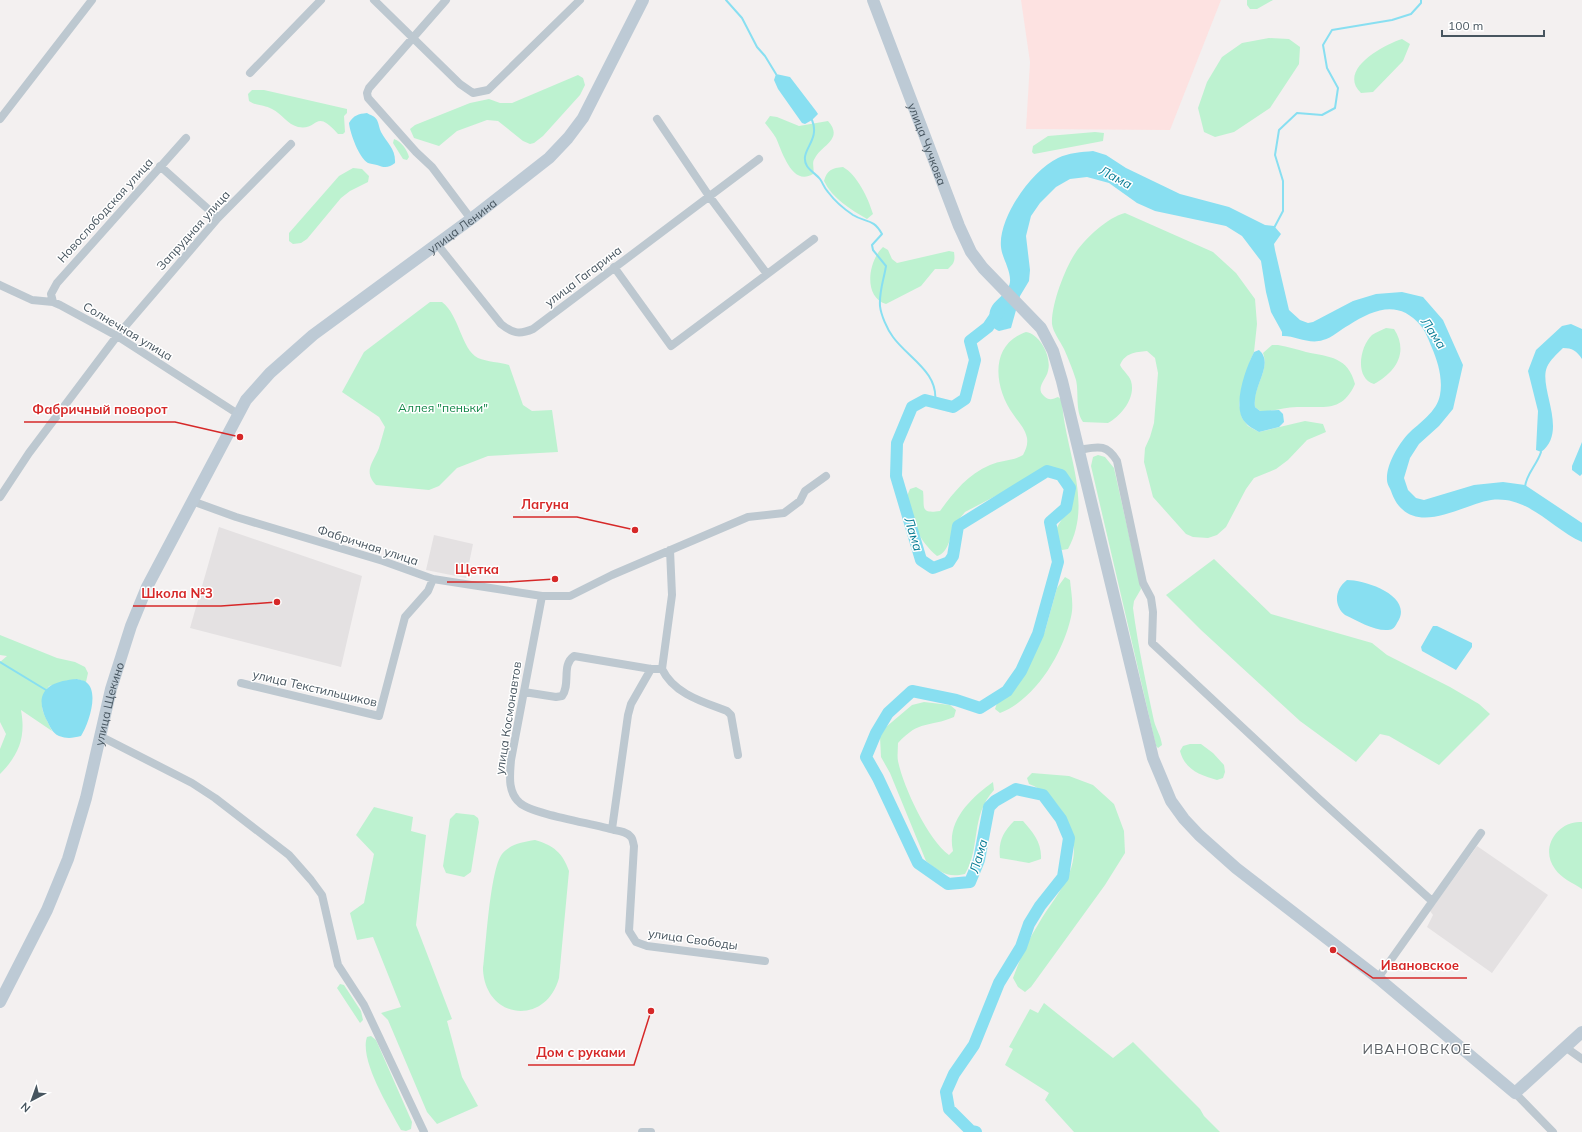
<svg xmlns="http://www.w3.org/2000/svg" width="1582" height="1132" font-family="Mulish,sans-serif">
<rect width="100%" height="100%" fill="#f3f0f0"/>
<!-- education -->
<path fill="#e4e1e2" d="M219 527 362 576 341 667 190 628Z
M434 535 473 544 466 578 426 570Z
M1477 846 1548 895 1492 973 1427 927 1433 915 1430 911Z"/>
<!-- medical -->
<path fill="#fde2e1" d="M1021 0H1221L1170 130 1026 129 1030 62Z"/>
<!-- green -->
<path fill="#bdf2d0" d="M1247 0H1273L1257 9H1250L1247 5Z
M1269 38 1289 39 1300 47 1299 64 1270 108 1234 132 1215 137 1204 132 1198 108 1207 82 1222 57 1242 43Z
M1402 39 1410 44 1403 61 1373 92 1361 93C1337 70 1383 45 1402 39Z
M578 75 583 78 585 85 580 95 543 136 534 143 530 144 523 141 498 121 487 120 457 131 439 146 414 138 410 129 415 125 470 103 489 99 500 103H512Z
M252 90H264L347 109V113L344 116 345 132 343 134H338C314 107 319 131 298 127 287 124 282 114 272 109 265 105 256 106 249 101L248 94Z
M770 116 777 117 799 126 828 121C844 139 822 145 815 158 811 163 815 168 813 174 792 187 782 151 776 138 773 133 769 128 765 123Z
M1095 132 1104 133 1103 141 1034 154 1032 152 1033 146 1048 136Z
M394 139C402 142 407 150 409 157L407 160 403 159 393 143Z
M843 167C857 175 868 197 873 214L867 219C850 209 833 199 824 181 827 170 832 168 843 167Z
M353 168 362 169 369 176 368 182 350 191 341 198 307 239 301 243 293 244 289 241V233L339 176Z
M1125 213 1213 252 1236 273 1255 299 1257 324 1254 352 1250 361 1239 404 1242 418 1248 426 1259 432 1305 421 1323 424 1326 432 1307 440 1288 460 1276 469 1254 478 1246 489 1226 527 1217 535 1208 538 1193 537 1186 534 1153 497 1144 462 1145 448 1150 437 1154 423 1158 373 1155 358 1147 351C1135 352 1125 353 1120 365 1123 371 1129 375 1131 381 1136 397 1122 415 1108 423L1083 422C1075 411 1079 393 1076 380 1073 370 1068 358 1064 349 1060 341 1053 332 1052 324 1051 305 1065 268 1076 252 1086 238 1108 217 1125 213Z
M883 247 888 250 892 259 897 263 949 251 954 252C955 260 955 263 948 269H935L921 286 886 304C863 297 868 261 883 247Z
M430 302H442C460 316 461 349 478 358 487 362 500 362 509 365L523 405 532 411 552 410 558 452 488 456 457 468 439 486 429 490 376 485C363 471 373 463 379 448 381 441 383 434 385 427L379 417 342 392 364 352Z
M1386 328 1394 329C1409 352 1396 372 1374 384 1354 378 1360 346 1372 335 1376 332 1382 330 1386 328Z
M1026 332C1040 334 1052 357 1048 371 1046 380 1035 388 1044 396 1049 401 1053 399 1058 397L1062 400C1064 449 1094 502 1068 549L1062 550C1043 533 1068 517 1071 502 1076 485 1065 471 1049 468L965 512C963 515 959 518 957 522 950 532 950 553 937 556 916 538 913 521 907 496L910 489 916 487 923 491C925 507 919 514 940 511 954 492 968 474 990 465 1001 460 1013 461 1023 455 1026 449 1028 445 1027 438 1025 428 1018 422 1013 414 994 387 989 345 1026 332Z
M1272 345H1278C1288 347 1297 349 1306 352 1330 357 1348 357 1355 384 1342 413 1324 406 1297 407 1284 407 1273 412 1260 411L1255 407C1252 387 1270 372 1263 353Z
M1098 455 1105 457 1114 468 1141 589 1134 601 1133 608C1138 646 1146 683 1154 721 1156 729 1161 736 1162 745L1158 748 1156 746 1091 466 1093 457Z
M1214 559 1271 614 1372 643 1387 655 1450 687 1479 704 1490 714 1439 765 1389 736 1380 734 1356 762 1300 721 1201 630 1166 595Z
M1065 577 1070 580C1071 592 1074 605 1071 617 1063 653 1036 699 1000 713L995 709 997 703 1022 679 1045 631 1057 588Z
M0 635 57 658 75 662 85 667 88 673 86 682 77 679 49 686C36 706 43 711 52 731L21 710C26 737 19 755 0 774V749L6 734 0 722V662L7 656 0 655Z
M924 702 950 705 956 710 954 717C928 728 920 719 898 743 898 749 897 756 898 761 903 786 928 840 949 855L953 851C946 821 971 798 993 782L994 790C970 816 981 848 965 874 947 878 940 872 926 861L890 773 881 757 880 737 886 727 912 705Z
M1190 744H1201L1213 753 1224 765 1225 772 1223 778 1217 780C1200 775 1185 770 1180 751L1183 746Z
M1032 773 1069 776 1093 785 1114 804 1124 831 1125 853 1105 885 1031 987 1025 992 1018 987 1013 978C1020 959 1028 940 1039 923 1048 907 1062 891 1069 874 1084 839 1063 797 1029 784L1027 778Z
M374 807 413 817 411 831 426 835 416 925 452 1019 447 1021 462 1077 478 1106 437 1124 427 1112 388 1020 381 1013 401 1007 373 937 357 940 350 913 364 903 374 854 356 835Z
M456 813 474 815 478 818 479 822 471 872 464 877 446 873 443 866 450 819Z
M1014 821H1023C1033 832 1042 843 1041 859L1029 863 1000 858C998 842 1003 832 1014 821Z
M1582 822V889C1573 883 1561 878 1555 869 1539 848 1558 820 1582 822Z
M535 840C553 845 563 853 569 871L559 978C546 1026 486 1020 483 970 486 946 490 870 502 854 510 844 523 842 535 840Z
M340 984 344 985 361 1011 363 1020 360 1023 337 988Z
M1044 1003 1113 1058 1133 1042 1200 1109 1204 1116 1220 1132H1074L1045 1100 1049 1093 1005 1065 1013 1049 1009 1047 1030 1009 1038 1013Z
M371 1036 376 1040 412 1122 411 1129 406 1131 401 1130C390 1109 359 1060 367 1037Z"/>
<!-- water -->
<path fill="#88dff1" d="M776 74 790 77 816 111 818 114 812 120 805 124 802 123 778 89 774 80Z
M367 113C370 115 375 116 377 120 379 124 379 128 381 132 387 143 396 149 395 163 389 168 384 168 377 165 374 164 370 164 368 163 359 158 350 133 349 123 354 115 358 114 367 113Z
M1093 151 1106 155 1126 168 1180 194 1229 207 1265 225 1274 226 1281 234 1274 244 1275 250 1289 310 1300 320 1308 323 1313 322 1353 301 1376 294 1402 292 1423 297 1443 320 1463 365 1453 409 1439 426 1419 444 1410 458 1404 478 1408 490 1416 498 1424 500 1474 485 1503 482 1525 485 1582 523V542C1552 529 1528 495 1491 500 1465 504 1425 531 1402 509 1397 505 1393 497 1391 491 1390 488 1387 484 1387 480 1386 465 1398 445 1408 434 1419 423 1437 412 1440 395 1443 379 1438 362 1432 348 1429 341 1426 332 1421 326 1399 299 1374 309 1349 325 1341 329 1332 338 1323 340 1309 345 1294 335 1282 336V332L1271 312 1266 292 1261 261 1242 236 1226 226 1155 211 1137 203 1109 183 1087 177 1070 179 1056 187 1040 203 1031 216 1026 236 1030 270 1029 281 1020 296 1011 328 999 331C994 329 991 326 990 320 986 300 1008 298 1010 282 1011 270 1002 258 1001 247 998 218 1032 170 1058 158 1068 153 1082 152 1093 151Z
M1571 324 1582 329V359C1577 351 1572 348 1563 348 1557 354 1550 360 1547 367 1538 388 1569 431 1541 452L1536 450 1538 411 1528 371 1536 350 1562 326Z
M1259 350C1275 364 1252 386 1255 407L1260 411 1279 410 1283 414 1284 422 1279 427 1259 432C1252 428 1246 425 1242 418 1234 400 1246 368 1254 352Z
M1582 442V474L1580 476 1572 470V466Z
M1347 580C1367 580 1415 597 1397 623 1395 627 1393 630 1388 630 1374 631 1358 621 1345 615 1333 605 1335 589 1347 580Z
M1433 626H1437L1472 643V647L1456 670 1422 651 1421 647Z
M77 679C79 680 84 680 86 682 100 692 88 725 81 736 73 738 67 739 59 736 52 733 50 726 46 719 33 691 50 681 77 679Z"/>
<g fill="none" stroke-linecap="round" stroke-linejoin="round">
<!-- stream -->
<path stroke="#88dff1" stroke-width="2" d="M726 0 742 18 757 47 765 56 776 74
M812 120C821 141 798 151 807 166 810 171 816 174 820 179 823 183 824 188 828 192 834 200 844 209 853 215 866 223 873 218 882 234L872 245 873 250 886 266C884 279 879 291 880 306 881 315 887 329 893 337 908 358 939 372 935 402
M1274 228 1283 211V181L1275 155 1279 130 1297 113 1322 115 1335 108 1338 88 1327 68 1323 45 1332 30 1392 20 1411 14 1421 3V0
M1525 487C1526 474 1537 465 1541 452
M0 662 46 690"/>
<!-- river -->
<path stroke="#88dff1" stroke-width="12" d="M976 1132 971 1131 949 1109 946 1092 954 1074 974 1045 999 983 1021 947 1029 924 1040 906 1063 877 1069 838 1061 819 1043 795 1016 789 995 801 989 807 979 860 970 882 948 884 918 863 878 778 866 757 876 733 888 713 912 691 956 700 980 708 1007 691 1021 671 1038 634 1058 562 1050 522 1066 508 1070 488 1061 475 1047 471 958 526 953 556 949 562 933 568 921 560 896 476 897 443 912 407 925 400 953 407 965 399 975 360 970 341 988 327 999 311"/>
<!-- street -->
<path stroke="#bdc8d0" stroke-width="8" d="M374 0 460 84 473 93 488 90 580 0
M446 0 369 88 367 93 368 98 416 152 432 167 471 219
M250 73 321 0
M0 119 92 0
M657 119 709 196 767 274
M160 166 218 218
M437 244 501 324C512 333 519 335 533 329L759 159
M614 267 671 346 814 239
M0 285 32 300 53 302 60 305 117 336 238 414
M53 302 51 294 57 283 186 138
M1079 450C1097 447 1106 443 1117 461L1143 583 1151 598 1153 612 1152 643 1318 798 1432 901
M0 497 29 453 117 336 218 218 291 144
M192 501 236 517 383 561 433 579 542 596H570L612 575 748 517 784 513 800 501 805 491 826 476
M670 550 672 595 662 669C674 694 703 702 727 711L731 715 738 755
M542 596 511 760C510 774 507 792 520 803 532 814 595 824 614 830 620 831 627 832 631 837 633 839 633 843 634 846L629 931 636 942 647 946 765 961
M241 683 379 716 405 617 428 591 433 579
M524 692 556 697 562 696C571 684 561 665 574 656L651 669H662
M100 736 192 783 215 798 289 855 311 880 322 895 338 965 364 1005 424 1132
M612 829 628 715 631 704 651 669
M1378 978 1481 833
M1565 1047 1582 1059
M1515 1093 1553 1132
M642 1132H651"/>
<!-- secondary -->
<g stroke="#bdcad5" stroke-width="12">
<path id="s1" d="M873 0 959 226 971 252 983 268 1041 328 1053 351 1062 381 1153 758 1171 801 1184 819 1199 835 1236 868 1378 978 1515 1093 1582 1032"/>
<path id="s2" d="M0 1002 47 910 68 859 86 798 111 689 131 626 147 587 246 400 270 373 313 335 471 219 549 158 568 138 583 118 643 0"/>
</g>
</g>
<g text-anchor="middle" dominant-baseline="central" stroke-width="3" stroke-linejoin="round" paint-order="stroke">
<!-- street labels -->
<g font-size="12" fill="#47555f" stroke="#fff">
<text stroke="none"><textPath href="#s1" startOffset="154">улица Чучкова</textPath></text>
<text transform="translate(105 210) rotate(-48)">Новослободская улица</text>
<text stroke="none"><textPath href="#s2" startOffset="932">улица Ленина</textPath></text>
<text transform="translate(193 230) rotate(-48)">Запрудная улица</text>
<text transform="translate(583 276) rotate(-37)">улица Гагарина</text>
<text transform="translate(128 331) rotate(31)">Солнечная улица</text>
<text transform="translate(368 545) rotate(18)">Фабричная улица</text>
<text transform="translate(315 688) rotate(13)">улица Текстильщиков</text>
<text stroke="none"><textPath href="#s2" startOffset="319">улица Щекино</textPath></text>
<text transform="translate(508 718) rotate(-81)">улица Космонавтов</text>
<text transform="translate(693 939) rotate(8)">улица Свободы</text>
</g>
<!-- park labels -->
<g font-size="12" fill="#128748" stroke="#fff">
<text x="443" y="407">Аллея "пеньки"</text>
</g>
<!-- water labels -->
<g font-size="13" font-style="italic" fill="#077c94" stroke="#fff">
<text transform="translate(1116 177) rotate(27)">Лама</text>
<text transform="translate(1434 333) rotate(56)">Лама</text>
<text transform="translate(914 534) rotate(73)">Лама</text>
<text transform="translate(978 856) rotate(-74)">Лама</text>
</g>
<!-- quarter labels -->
<g font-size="14" letter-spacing="1" fill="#5c6166" stroke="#fff">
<text x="1417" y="1049">ИВАНОВСКОЕ</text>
</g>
</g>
<!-- callouts -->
<path fill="none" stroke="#d62828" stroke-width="1.5" d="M240 437L175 422H24M635 530L577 517H513M555 579L507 582H447M277 602L221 606H133M1333 950L1373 978H1467M651 1011L634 1065H528"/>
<g fill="#d62828" stroke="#fff" stroke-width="1.5">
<circle cx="240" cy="437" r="4"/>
<circle cx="635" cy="530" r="4"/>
<circle cx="555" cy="579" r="4"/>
<circle cx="277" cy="602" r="4"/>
<circle cx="1333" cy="950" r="4"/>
<circle cx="651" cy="1011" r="4"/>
</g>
<g font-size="13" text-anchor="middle" font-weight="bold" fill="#d62828" stroke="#fff" stroke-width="3" stroke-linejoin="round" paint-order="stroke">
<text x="100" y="414">Фабричный поворот</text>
<text x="545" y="509">Лагуна</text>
<text x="477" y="574">Щетка</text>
<text x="177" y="598">Школа №3</text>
<text x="1420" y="970">Ивановское</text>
<text x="581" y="1057">Дом с руками</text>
</g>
<!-- north arrow -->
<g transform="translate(32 1100) rotate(221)" stroke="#ffffff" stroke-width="3" paint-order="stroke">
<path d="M0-3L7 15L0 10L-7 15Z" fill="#47555f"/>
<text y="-6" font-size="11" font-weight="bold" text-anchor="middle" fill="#47555f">N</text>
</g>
<!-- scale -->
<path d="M1442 30v6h102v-6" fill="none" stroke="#47555f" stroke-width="2"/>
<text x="1448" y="30" font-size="12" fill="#47555f" stroke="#ffffff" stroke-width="3" paint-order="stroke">100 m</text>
</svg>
